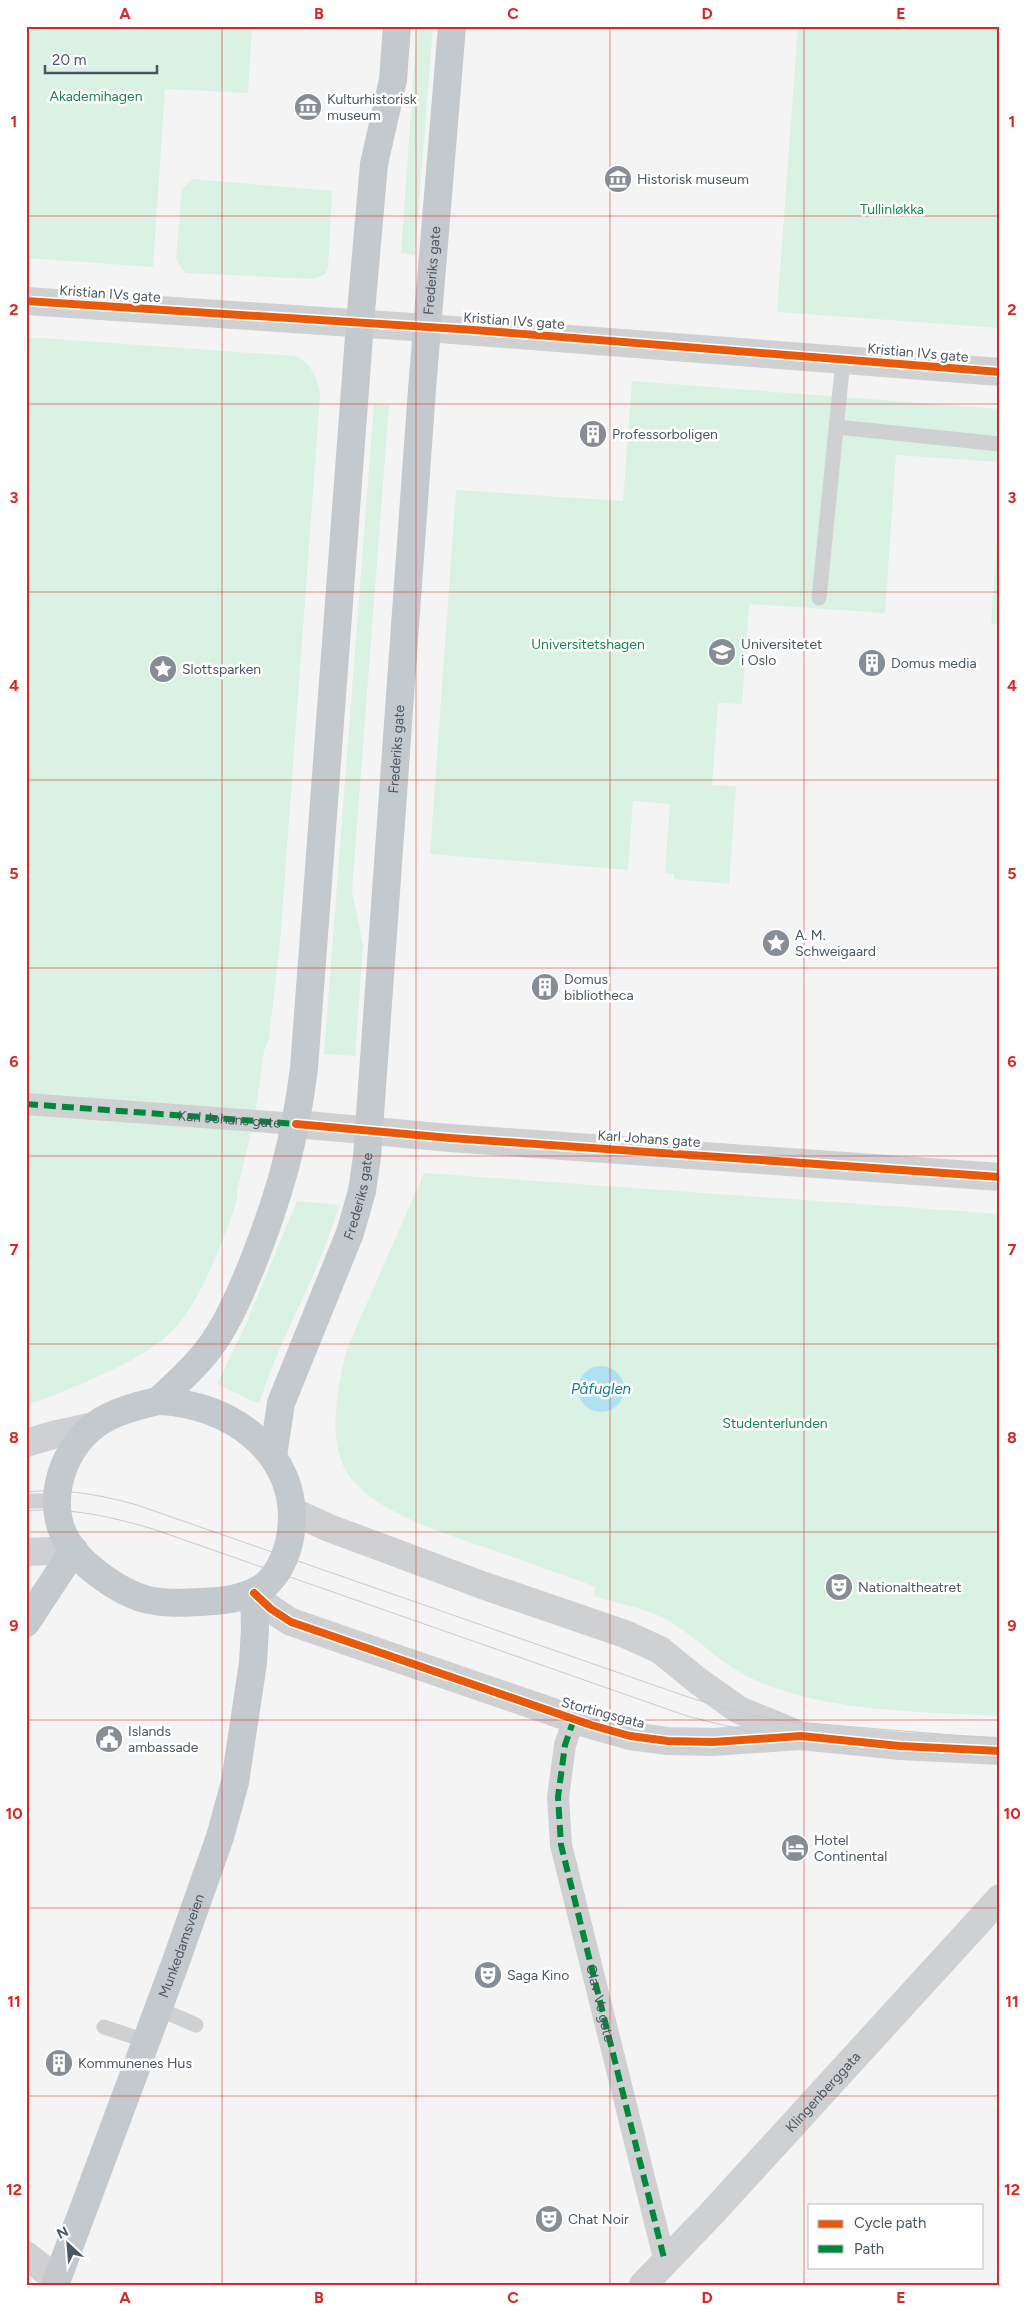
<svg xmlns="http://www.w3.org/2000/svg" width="1026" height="2311" font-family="Figtree,sans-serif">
<rect width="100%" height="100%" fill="#f4f4f4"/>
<!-- green -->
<path fill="#d9f2e3" d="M26 26H252L248 93 165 89 153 267 26 258Z
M417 26H433L415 255 401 253Z
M798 26H1000V328L777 312Z
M192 179 332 191 328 268 324 275 312 279 186 273 181 268 176 258 182 189Z
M26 337 296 356C312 365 318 378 320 396L280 943 269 1039 264 1051 254 1120 237 1191V1200C225 1238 198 1308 169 1334 134 1366 70 1388 26 1406Z
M632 381 1000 409V462L896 455 885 613 749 604 742 704 718 703 712 785 736 786 729 884 674 879V874L665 873 670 804 633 801 628 870 430 854 456 490 623 501Z
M374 404 389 405 352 891 363 946 355 1056 324 1054Z
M1000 501V624H991Z
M424 1173 1000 1214V1716C920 1711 827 1713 753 1679 722 1665 699 1639 669 1621 649 1609 616 1603 593 1596L596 1587C562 1575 527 1562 493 1550 448 1534 358 1510 341 1460 329 1426 339 1385 346 1351Z
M297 1201 339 1205C320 1273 281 1334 260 1401L256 1403 217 1384 247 1322Z"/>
<!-- water -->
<path fill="#aee2f0" d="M578 1389a23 23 0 1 1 46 0a23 23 0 1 1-46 0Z"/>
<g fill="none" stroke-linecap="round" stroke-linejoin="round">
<!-- service -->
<path stroke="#ced0d2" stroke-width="15" d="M837 427 1000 444
M819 598 843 360
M26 1501H58
M159 2009 196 2025
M104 2027 146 2041"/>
<!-- pedestrian -->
<g stroke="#ced0d2" stroke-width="22">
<path id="s1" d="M26 1104 296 1124"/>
<path d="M574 1719 565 1745 558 1797 561 1845 665 2262"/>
</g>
<!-- minor -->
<g stroke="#ced0d2" stroke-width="28">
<path d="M427 328 1000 372"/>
<path d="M296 1124 450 1138 1000 1177"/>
<path d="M294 1512 329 1528 482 1585 625 1634 660 1650 698 1681 739 1710 795 1733"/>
<path d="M254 1593 271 1609 291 1622 591 1725 630 1736 668 1741 713 1742 801 1736 900 1746 1000 1751"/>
<path id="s2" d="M643 2285 713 2212 1000 1898"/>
</g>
<!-- tertiary -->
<path stroke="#ced0d2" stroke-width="28" d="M26 301 427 328
M26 2255 57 2280"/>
<!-- secondary -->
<path stroke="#ced0d4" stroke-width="28" d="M26 1443 53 1435 94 1426
M26 1552 74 1550"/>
<!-- trunk -->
<g stroke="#c4c9cd" stroke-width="28">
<path d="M158 1401C178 1382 200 1363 215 1340 231 1316 241 1291 252 1265 279 1197 295 1141 304 1068L360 323 374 164 393 80 397 26"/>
<path d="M158 1401C229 1403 301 1453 291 1531 289 1551 279 1575 263 1587 245 1599 222 1601 201 1602 182 1603 160 1604 141 1598 118 1590 89 1570 73 1550 43 1512 58 1453 95 1425 113 1412 136 1406 158 1401Z"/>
<path id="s3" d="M273 1456 281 1403 350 1233 362 1191 367 1157 422 389 452 26"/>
<path d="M26 1623 74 1550"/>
<path id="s4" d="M55 2285 175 1964 220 1837 235 1782 253 1663 255 1628 254 1593"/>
</g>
<!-- tram -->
<path stroke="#c9cacc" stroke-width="1" d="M26 1492C63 1488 102 1495 137 1505L691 1698 739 1712 782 1721 1000 1739
M26 1511C70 1507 112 1517 153 1529L687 1716C789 1744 894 1753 1000 1758"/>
<!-- quiet -->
<g stroke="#00873e" stroke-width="6" stroke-dasharray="12 6" stroke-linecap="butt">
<path d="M26 1104 296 1124"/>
<path id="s5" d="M574 1719 565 1745 558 1797 561 1845 665 2262"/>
</g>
<defs>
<path id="cycleway" d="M26 301 474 330 1000 372
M296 1124 450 1138 1000 1177
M254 1593 271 1609 291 1622 591 1725 630 1736 668 1741 713 1742 801 1736 900 1746 1000 1751"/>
</defs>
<!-- cycleway casing -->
<use href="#cycleway" stroke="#fff" stroke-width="11"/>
<!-- cycleway -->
<use href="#cycleway" stroke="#e8590c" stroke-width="8"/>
</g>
<!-- grid -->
<path fill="none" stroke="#d62828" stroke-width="1" stroke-opacity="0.55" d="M222 26V2285M416 26V2285M610 26V2285M804 26V2285M26 216H1000M26 404H1000M26 592H1000M26 780H1000M26 968H1000M26 1156H1000M26 1344H1000M26 1532H1000M26 1720H1000M26 1908H1000M26 2096H1000"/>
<!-- icons -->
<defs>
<symbol id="museum-disc" viewBox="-11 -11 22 22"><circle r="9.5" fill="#868d94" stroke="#fff"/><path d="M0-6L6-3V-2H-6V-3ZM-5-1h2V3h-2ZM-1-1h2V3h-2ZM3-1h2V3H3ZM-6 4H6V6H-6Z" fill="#fff"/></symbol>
<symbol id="building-disc" viewBox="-11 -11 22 22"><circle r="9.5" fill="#868d94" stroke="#fff"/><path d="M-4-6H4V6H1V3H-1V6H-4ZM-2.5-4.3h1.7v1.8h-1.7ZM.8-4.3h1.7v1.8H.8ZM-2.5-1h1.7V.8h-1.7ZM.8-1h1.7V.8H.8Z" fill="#fff"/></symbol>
<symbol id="university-disc" viewBox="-11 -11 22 22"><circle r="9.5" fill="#868d94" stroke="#fff"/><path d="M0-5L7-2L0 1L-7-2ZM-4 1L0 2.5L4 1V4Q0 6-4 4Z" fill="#fff"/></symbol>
<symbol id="sight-disc" viewBox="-11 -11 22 22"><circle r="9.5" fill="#868d94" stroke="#fff"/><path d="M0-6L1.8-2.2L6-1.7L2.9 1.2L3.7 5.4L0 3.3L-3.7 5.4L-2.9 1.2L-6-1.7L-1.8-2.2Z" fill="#fff"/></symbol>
<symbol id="theatre-disc" viewBox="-11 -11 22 22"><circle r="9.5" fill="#868d94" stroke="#fff"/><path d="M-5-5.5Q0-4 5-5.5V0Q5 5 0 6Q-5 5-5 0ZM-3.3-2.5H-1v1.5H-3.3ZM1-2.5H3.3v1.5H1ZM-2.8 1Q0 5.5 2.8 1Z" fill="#fff"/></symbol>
<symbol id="civic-disc" viewBox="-11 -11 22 22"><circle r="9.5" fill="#868d94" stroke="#fff"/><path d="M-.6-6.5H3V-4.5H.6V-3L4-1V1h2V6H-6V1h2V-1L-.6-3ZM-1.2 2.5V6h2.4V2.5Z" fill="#fff"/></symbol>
<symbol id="hotel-disc" viewBox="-11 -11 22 22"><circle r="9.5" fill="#868d94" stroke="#fff"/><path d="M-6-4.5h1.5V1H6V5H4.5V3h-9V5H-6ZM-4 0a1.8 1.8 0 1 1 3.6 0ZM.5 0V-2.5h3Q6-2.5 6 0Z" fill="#fff"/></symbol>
</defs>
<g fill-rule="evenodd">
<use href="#museum-disc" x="292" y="91" width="32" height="32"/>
<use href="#museum-disc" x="602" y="163" width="32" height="32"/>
<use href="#building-disc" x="577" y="418" width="32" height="32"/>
<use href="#university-disc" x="706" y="636" width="32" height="32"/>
<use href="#building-disc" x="856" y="647" width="32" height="32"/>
<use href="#sight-disc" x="147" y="653" width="32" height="32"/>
<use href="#sight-disc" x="760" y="927" width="32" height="32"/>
<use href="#building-disc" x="529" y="971" width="32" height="32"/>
<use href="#theatre-disc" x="823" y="1571" width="32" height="32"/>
<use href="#civic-disc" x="93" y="1723" width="32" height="32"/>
<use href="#hotel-disc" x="779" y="1832" width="32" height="32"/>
<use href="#theatre-disc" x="472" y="1959" width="32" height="32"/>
<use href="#building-disc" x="43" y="2047" width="32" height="32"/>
<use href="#theatre-disc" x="533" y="2203" width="32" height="32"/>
</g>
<g text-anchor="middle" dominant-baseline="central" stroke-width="5" stroke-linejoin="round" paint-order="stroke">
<!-- park labels -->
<g font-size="14" fill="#17864f" stroke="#fff">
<text x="96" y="96">Akademihagen</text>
<text x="892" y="209">Tullinløkka</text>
<text x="588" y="644">Universitetshagen</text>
<text x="775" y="1423">Studenterlunden</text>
</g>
<!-- poi labels -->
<g font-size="14" fill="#4a5661" stroke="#fff" text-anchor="start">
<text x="327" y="99">Kulturhistorisk<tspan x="327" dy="16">museum</tspan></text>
<text x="637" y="179">Historisk museum</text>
<text x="612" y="434">Professorboligen</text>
<text x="741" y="644">Universitetet<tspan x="741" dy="16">i Oslo</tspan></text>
<text x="891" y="663">Domus media</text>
<text x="182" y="669">Slottsparken</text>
<text x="795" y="935">A. M.<tspan x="795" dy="16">Schweigaard</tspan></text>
<text x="564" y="979">Domus<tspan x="564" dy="16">bibliotheca</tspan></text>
<text x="858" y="1587">Nationaltheatret</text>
<text x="128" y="1731">Islands<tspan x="128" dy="16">ambassade</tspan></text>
<text x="814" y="1840">Hotel<tspan x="814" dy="16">Continental</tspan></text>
<text x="507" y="1975">Saga Kino</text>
<text x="78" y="2063">Kommunenes Hus</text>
<text x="568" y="2219">Chat Noir</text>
</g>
<!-- street labels -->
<g font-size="14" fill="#4a5661" stroke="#fff">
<text stroke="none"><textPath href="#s3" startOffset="1204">Frederiks gate</textPath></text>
<text transform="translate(110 294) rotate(4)">Kristian IVs gate</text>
<text transform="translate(514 321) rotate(4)">Kristian IVs gate</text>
<text transform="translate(918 353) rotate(5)">Kristian IVs gate</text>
<text stroke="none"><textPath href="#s3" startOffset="724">Frederiks gate</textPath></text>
<text stroke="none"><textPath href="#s1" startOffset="204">Karl Johans gate</textPath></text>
<text transform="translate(649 1139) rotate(4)">Karl Johans gate</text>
<text stroke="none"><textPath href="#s3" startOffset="275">Frederiks gate</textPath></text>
<text transform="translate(603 1713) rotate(15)">Stortingsgata</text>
<text stroke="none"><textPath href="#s4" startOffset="362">Munkedamsveien</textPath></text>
<text stroke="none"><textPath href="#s5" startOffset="291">Olav Vs gate</textPath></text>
<text stroke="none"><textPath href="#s2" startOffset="264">Klingenberggata</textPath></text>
</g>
<!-- water labels -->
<g font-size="15" font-style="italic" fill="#0c7c9b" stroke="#fff">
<text x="601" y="1389">Påfuglen</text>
</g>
</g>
<!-- border -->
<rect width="1026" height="2311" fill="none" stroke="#ffffff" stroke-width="55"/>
<!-- legend -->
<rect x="808" y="2204" width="175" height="65" fill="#ffffff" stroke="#b7bbc0"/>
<rect x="818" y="2220" width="25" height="8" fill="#e8590c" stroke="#b7bbc0"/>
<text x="854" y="2228" font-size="15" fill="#4a5661">Cycle path</text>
<rect x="818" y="2245" width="25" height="8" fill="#00873e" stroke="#b7bbc0"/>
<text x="854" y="2254" font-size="15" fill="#4a5661">Path</text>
<!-- north arrow -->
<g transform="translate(68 2244) rotate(334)" stroke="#ffffff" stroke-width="4" paint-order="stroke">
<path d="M0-4L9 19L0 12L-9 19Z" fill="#4a5661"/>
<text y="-8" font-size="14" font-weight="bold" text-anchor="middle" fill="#4a5661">N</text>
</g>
<!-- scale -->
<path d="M45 65v8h112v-8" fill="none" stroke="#4a5661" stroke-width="2.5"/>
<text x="52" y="65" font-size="15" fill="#4a5661" stroke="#ffffff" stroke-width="4" paint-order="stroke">20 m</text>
<rect x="28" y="28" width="970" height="2256" fill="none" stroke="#d62828" stroke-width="2"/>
<g font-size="16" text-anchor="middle" font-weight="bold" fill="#d62828">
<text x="125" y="19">A</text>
<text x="319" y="19">B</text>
<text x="513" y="19">C</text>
<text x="707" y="19">D</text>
<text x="901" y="19">E</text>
<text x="14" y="127">1</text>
<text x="1012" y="127">1</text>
<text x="14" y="315">2</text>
<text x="1012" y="315">2</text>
<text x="14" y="503">3</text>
<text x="1012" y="503">3</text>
<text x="14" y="691">4</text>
<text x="1012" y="691">4</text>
<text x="14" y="879">5</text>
<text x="1012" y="879">5</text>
<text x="14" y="1067">6</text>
<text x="1012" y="1067">6</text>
<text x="14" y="1255">7</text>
<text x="1012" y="1255">7</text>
<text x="14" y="1443">8</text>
<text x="1012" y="1443">8</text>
<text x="14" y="1631">9</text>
<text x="1012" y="1631">9</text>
<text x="14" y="1819">10</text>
<text x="1012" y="1819">10</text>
<text x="14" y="2007">11</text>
<text x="1012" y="2007">11</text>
<text x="14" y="2195">12</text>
<text x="1012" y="2195">12</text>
<text x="125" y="2303">A</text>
<text x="319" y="2303">B</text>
<text x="513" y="2303">C</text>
<text x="707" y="2303">D</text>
<text x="901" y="2303">E</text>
</g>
</svg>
